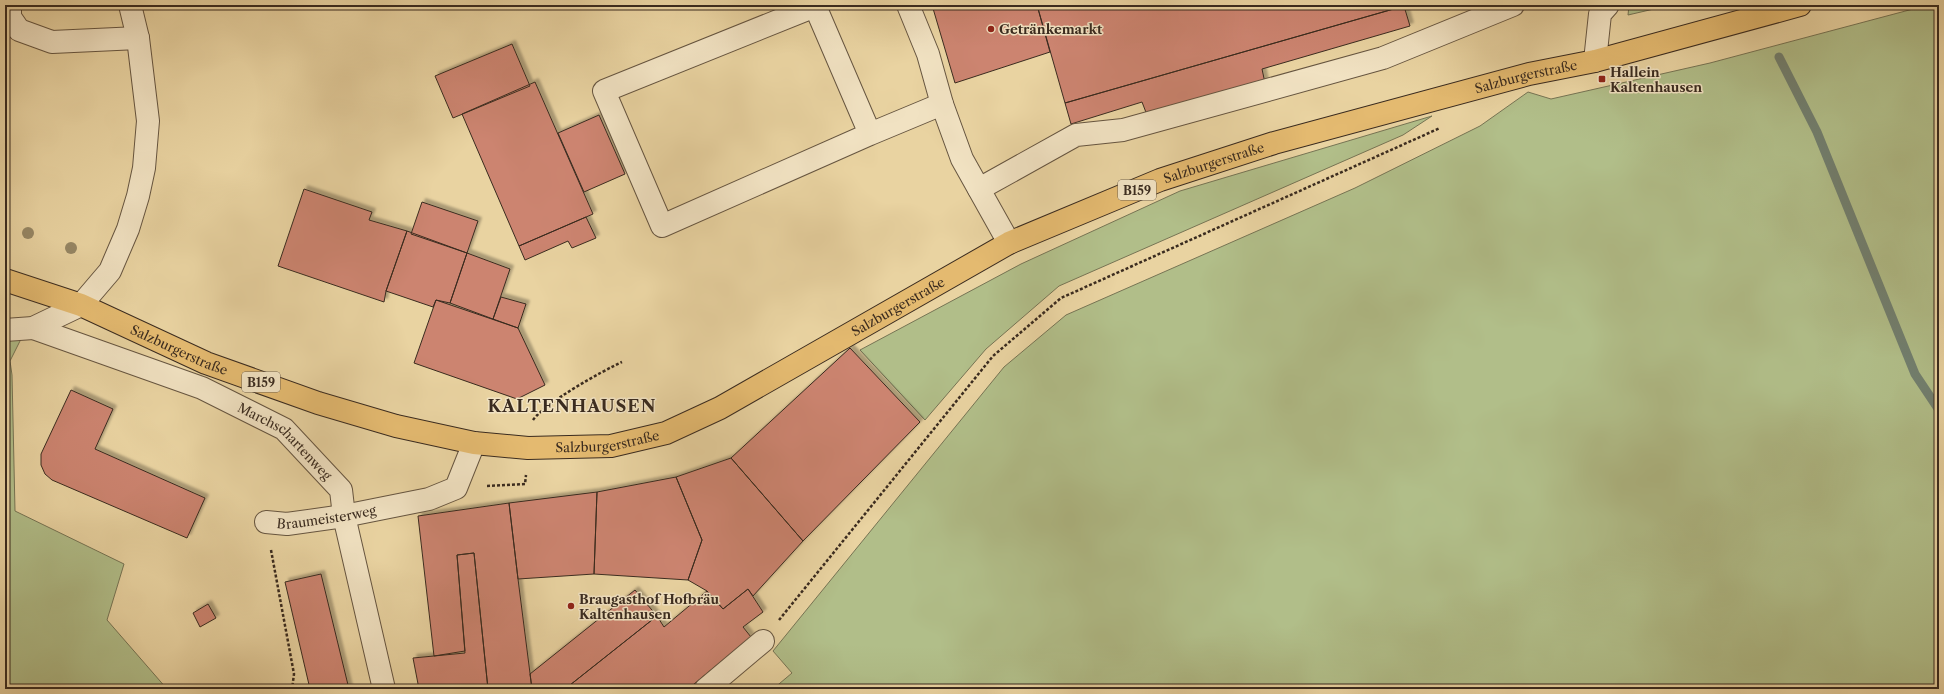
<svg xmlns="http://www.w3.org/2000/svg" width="1944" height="694" font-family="'Libre Caslon Text',serif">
<defs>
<filter id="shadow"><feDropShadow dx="3.5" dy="-3.5" stdDeviation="1" flood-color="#0004"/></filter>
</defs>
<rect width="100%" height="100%" fill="#e9d3a1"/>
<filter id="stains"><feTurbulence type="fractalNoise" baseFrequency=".005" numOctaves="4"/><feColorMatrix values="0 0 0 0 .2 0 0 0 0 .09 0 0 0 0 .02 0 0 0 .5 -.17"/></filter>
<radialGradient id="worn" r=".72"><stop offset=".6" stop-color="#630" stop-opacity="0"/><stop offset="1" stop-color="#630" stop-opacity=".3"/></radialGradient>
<!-- green -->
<path fill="#b1be89" stroke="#767454" d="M1629 5H1671L1628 15Z
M1939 6V689H773L792 673 773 651 1004 367 1066 315 1355 188 1480 126 1528 92 1551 99 1710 63 1913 9Z
M1432 116 1403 135 1059 286 986 349 925 420 860 350 1021 264 1180 191Z
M5 339H21L10 361 12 375 15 511 124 564 107 620 167 689H5Z"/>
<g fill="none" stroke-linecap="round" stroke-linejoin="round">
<!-- stream -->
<path stroke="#728070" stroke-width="9" d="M1779 57 1817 132 1915 374 1939 410"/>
</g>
<!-- building -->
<path fill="#cc846f" stroke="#3a2b1f" filter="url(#shadow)" d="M932 5H1037L1050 52 955 83Z
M1037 5H1404V6L1065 103Z
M1404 6 1410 26 1262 69 1265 83 1147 115 1142 102 1071 124 1065 103Z
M512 44 530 86 453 118 435 76Z
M535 82 593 214 519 246 462 114Z
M599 115 625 174 584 192 558 133Z
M304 189 372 212 369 220 407 231 386 291 384 302 278 266Z
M422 202 478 221 467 253 411 234Z
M586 217 596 238 572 248 568 241 525 260 519 246Z
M407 231 467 253 450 303 436 300 433 307 386 291Z
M467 253 510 269 493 319 450 303Z
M501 297 526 304 518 328 493 319Z
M436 300 518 328 545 385 517 399 414 363Z
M850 348 920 422 803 541 731 458Z
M71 390 113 409 95 449 205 498 187 538 52 480 45 474 41 465V454Z
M731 458 803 541 753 596 748 589 723 609 707 591 688 580 702 540 676 477Z
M676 477 702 540 688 580 594 574 597 492Z
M597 492 594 574 518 579 509 503Z
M509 503 518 579 532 689H488L474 553 457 555 465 651 434 656 418 516Z
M474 553 488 689H419L413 658 465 653 457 555Z
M321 574 349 689H310L285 582Z
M748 589 763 612 743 627 751 637 688 689H565L657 616 664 627 707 591 723 609Z
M635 590 657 616 565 689H532L530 674Z
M208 604 216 618 200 627 193 613Z"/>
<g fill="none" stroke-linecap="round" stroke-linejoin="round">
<defs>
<g id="minor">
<path d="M10 5V17L19 30 52 42 138 38"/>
<path d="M908 5 928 54 942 104 962 159 1009 243"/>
<path d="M1595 61 1600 14 1608 5"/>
<path d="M870 134 662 226 604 91 815 6 870 134 942 104"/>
<path d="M979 189 1076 135 1123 130 1383 58 1513 5"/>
<path id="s1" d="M33 328 202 388 284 429 341 490 344 516 384 689"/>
<path d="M5 330 33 328 81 305 110 271 128 229 138 196 144 168 148 121 138 38 130 5"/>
<path id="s2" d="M266 522 287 524 344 516 429 499 456 488 474 443"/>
<path d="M706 689 763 641"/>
</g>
<g id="major">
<path id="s3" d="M5 280 81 305 206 363 318 403 396 426 474 443 528 448 611 446 666 433 720 408 1009 243 1160 180 1274 143 1529 74 1595 61 1800 5"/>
</g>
</defs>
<!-- minor casing -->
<use href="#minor" stroke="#665540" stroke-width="24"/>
<!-- major casing -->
<use href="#major" stroke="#3a2b1f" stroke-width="24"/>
<!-- path -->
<path stroke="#3a2b1f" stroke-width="2.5" stroke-dasharray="3 2" stroke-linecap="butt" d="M533 420C545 403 602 371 622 362
M487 486 525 484 526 475
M271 550 294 674 292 689
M779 620 993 356 1061 298 1440 128"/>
<!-- minor -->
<use href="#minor" stroke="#f1e2c2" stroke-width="22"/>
<!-- major -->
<use href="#major" stroke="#e4ba70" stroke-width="22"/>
</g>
<!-- trees -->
<g fill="#968765">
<circle cx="28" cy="233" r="6"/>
<circle cx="71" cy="248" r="6"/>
</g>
<!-- markers -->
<g fill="#8f2418" stroke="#f1e2c2" stroke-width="1.5">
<circle cx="991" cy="29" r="4"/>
<rect x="1598" y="75" width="8" height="8" rx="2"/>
<circle cx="571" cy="606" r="4"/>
</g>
<g text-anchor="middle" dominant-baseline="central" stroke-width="3" stroke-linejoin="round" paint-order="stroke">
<!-- shield labels -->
<g fill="#f1e2c2" stroke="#716250" stroke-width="1">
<rect x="1118" y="180" width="38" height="20" rx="3"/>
<rect x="242" y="372" width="38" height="20" rx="3"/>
</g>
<g font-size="12" font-weight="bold" fill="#3a2b1f">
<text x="1137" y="190">B159</text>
<text x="261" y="382">B159</text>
</g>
<!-- poi labels -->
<g font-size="13" font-weight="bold" fill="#3a2b1f" stroke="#f1e2c2" text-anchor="start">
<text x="999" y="29">Getränkemarkt</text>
<text x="1610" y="72">Hallein<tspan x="1610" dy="15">Kaltenhausen</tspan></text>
<text x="579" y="599">Braugasthof Hofbräu<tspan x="579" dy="15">Kaltenhausen</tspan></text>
</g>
<!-- street labels -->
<g font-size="13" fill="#3a2b1f" stroke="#f1e2c2">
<text stroke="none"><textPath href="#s3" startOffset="1628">Salzburgerstraße</textPath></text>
<text stroke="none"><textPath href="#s3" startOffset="1304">Salzburgerstraße</textPath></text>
<text stroke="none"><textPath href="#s3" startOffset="956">Salzburgerstraße</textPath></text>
<text stroke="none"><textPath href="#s3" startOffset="188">Salzburgerstraße</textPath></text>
<text stroke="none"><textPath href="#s3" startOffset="632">Salzburgerstraße</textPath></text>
<text stroke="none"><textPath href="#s1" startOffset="279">Marchschartenweg</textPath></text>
<text stroke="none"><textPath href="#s2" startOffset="61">Braumeisterweg</textPath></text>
</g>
<!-- district labels -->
<g font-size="17" font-weight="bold" letter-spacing="1" fill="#3a2b1f" stroke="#f1e2c2">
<text x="572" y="406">KALTENHAUSEN</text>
</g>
</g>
<!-- margin -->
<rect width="1944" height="694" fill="none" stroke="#e9d3a1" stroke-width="20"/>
<rect x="6" y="6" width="1932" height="682" fill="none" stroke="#3a2b1f" stroke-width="2"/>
<rect x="10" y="10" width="1924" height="674" fill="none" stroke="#3a2b1f"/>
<rect width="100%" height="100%" filter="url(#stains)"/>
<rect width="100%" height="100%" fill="url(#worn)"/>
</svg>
